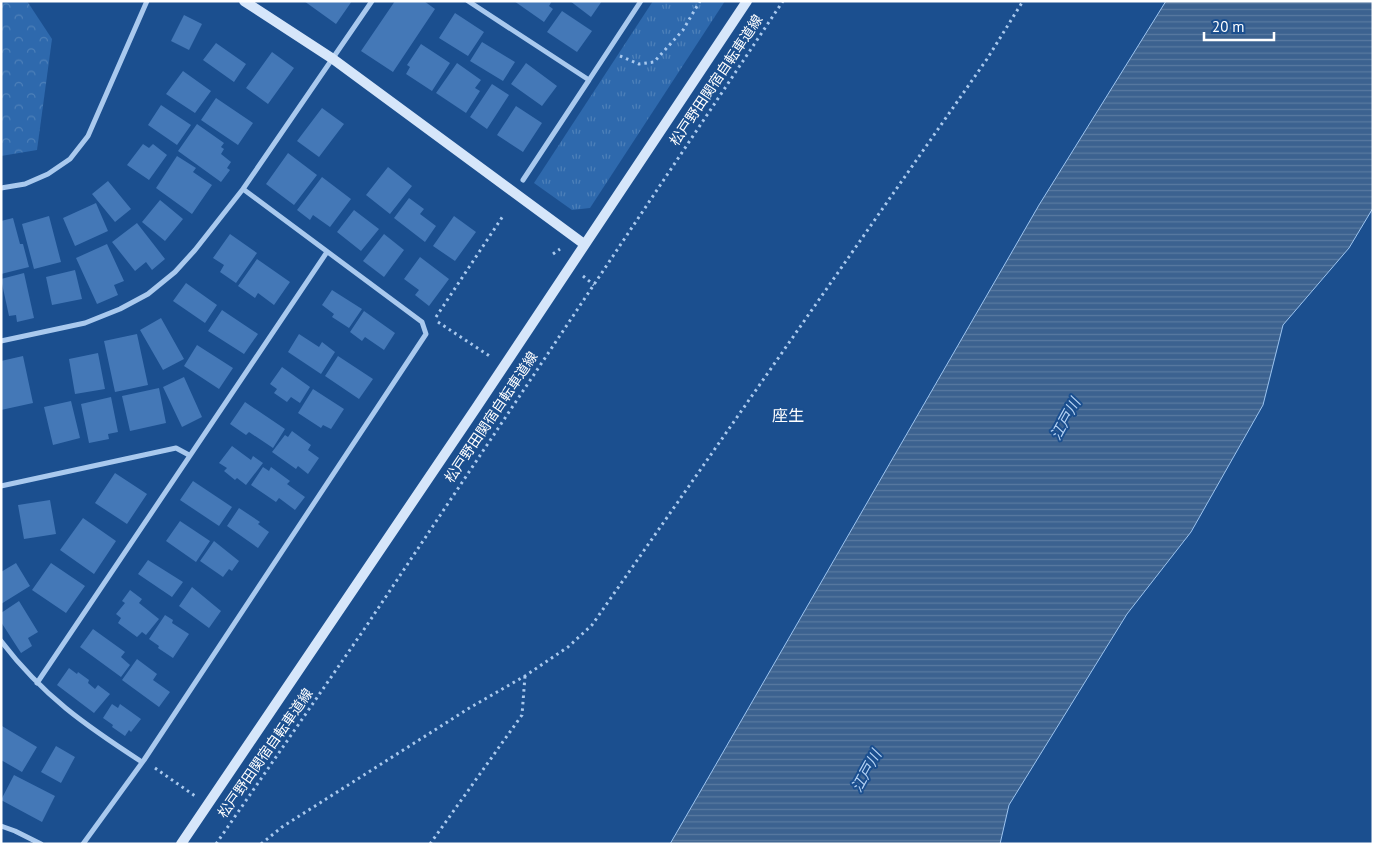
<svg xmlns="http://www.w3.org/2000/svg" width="1374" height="845" font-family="'PT Sans','Noto Sans JP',sans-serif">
<defs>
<pattern id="forest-crowns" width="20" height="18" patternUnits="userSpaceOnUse" patternTransform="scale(1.25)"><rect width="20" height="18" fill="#2e69ad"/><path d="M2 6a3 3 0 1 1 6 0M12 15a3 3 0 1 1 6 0" fill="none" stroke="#4d80b9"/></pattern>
<pattern id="park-tufts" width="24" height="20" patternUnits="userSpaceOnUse" patternTransform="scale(1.25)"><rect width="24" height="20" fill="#2e69ad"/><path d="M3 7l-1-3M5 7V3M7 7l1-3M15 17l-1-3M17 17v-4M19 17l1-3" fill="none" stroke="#4d80b9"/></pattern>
<pattern id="water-rules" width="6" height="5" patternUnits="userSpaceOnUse" patternTransform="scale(1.25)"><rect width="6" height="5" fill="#3c6290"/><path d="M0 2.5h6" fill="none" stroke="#597aa1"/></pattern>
</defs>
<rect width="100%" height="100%" fill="#1b4f8f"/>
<!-- forest -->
<path fill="url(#forest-crowns)" d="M1 1H27L52 39 37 150 1 156Z"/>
<!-- park -->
<path fill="url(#park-tufts)" d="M653 1H725L590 208 572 210 534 183Z"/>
<!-- water -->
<path fill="url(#water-rules)" stroke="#9cc4f0" d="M1166 1H1373V208L1349 248 1283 325 1263 405 1191 532 1127 614 1009 805 1000 844H670L1039 205Z"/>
<!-- building -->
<path fill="#4478b7" d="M304 1H352L336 24Z
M395 1H424L435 9 393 72 361 51Z
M514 1H552L549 6 553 9 544 22Z
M570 1H602L591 17Z
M562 11 592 31 577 52 547 32Z
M455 13 484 32 468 56 439 38Z
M184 15 202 24 189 50 171 41Z
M482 42 515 62 503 81 470 61Z
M216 43 246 64 234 82 203 60Z
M421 44 450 63 432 91 406 74 410 67 407 65Z
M272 52 294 68 268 104 246 88Z
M457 63 481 80 475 88 480 91 466 113 436 93Z
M526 63 557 86 542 106 511 84Z
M183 71 211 91 195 113 166 94Z
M492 84 509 95 487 129 470 117Z
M216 98 253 123 238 145 201 120Z
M161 105 191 125 177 145 148 125Z
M516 106 542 123 523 152 497 135Z
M322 108 344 124 319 157 297 141Z
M197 124 224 143 221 147 224 149 221 154 231 162 227 168 230 170 221 182 178 151Z
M143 144 149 148 153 144 167 155 149 180 127 165Z
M288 153 317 175 294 205 266 184Z
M177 156 196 168 193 172 212 185 192 214 156 188Z
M388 167 412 186 390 214 366 195Z
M322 177 351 199 330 227 313 215 310 220 297 210Z
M108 181 131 209 115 222 92 194Z
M409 198 424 209 420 214 436 226 425 242 394 218Z
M160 200 183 219 165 241 142 222Z
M96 203 108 231 75 246 63 218Z
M354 210 379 229 361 251 337 232Z
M49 216 61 262 34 269 22 224Z
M454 216 476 232 455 261 433 246Z
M13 218 20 244H23L29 267 1 274V221Z
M137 223 165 259 152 270 146 262 135 271 112 242Z
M230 234 257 253 236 283 220 272 224 265 213 258Z
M384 234 404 250 384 277 363 261Z
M107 244 124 281 114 285 118 295 97 304 76 258Z
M420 257 449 279 429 306 415 295 419 290 404 279Z
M257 259 290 282 274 305 258 293 255 298 238 286Z
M75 270 82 299 52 305 46 277Z
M24 273 34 318 17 322 16 315 9 316 1 279Z
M186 283 217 305 205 323 173 301Z
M332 290 362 309 349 328 332 317 334 314 322 305Z
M222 310 258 334 244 354 208 331Z
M364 311 395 333 384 350 365 337 362 341 350 332Z
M161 318 184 359 163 370 140 330Z
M137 334 148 385 115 392 104 341Z
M299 334 319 347 322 342 335 352 321 374 288 352Z
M197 345 233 368 219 389 184 366Z
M98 353 105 389 75 394 69 359Z
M23 356 33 403 1 410V361Z
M338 356 373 379 359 399 325 376Z
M282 367 310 387 300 403 291 397 287 402 274 393 277 389 270 384Z
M184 377 202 417 182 427 163 387Z
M159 388 166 423 130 431 122 396Z
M313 389 344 409 331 429 323 425 321 428 298 413Z
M111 397 118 432 108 434 109 439 89 443 81 404Z
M71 401 80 438 53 445 44 407Z
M245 402 285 429 273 448 249 432 246 435 230 424Z
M292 431 311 445 308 450 319 458 308 474 298 466 296 469 272 452 285 435 288 437Z
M232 446 251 460 253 456 263 463 246 485 237 478 235 480 224 471 227 468 219 463Z
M263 467 269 471 271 467 290 481 287 484 305 497 295 510 279 498 276 502 251 485Z
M115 473 147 494 127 524 95 503Z
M193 481 232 507 219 526 180 500Z
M50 500 56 534 24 539 18 505Z
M239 508 260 522 258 524 269 532 258 548 227 526Z
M83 518 116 541 94 574 60 550Z
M180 521 210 541 196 562 166 541Z
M214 541 239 561 232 571 229 569 223 577 200 561Z
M148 560 183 582 172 597 138 574Z
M16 563 30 586 1 604V572Z
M51 563 85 586 66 613 32 590Z
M192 587 221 611 209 628 179 606Z
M130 590 142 599 139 603 159 619 146 635 142 632 137 637 118 623 121 618 116 614 125 603 122 601Z
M19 601 38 632 28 638 32 646 21 653 1 622V613Z
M165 615 173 620 172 623 189 634 173 658 158 648 159 646 149 639Z
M93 629 125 652 121 657 130 665 121 677 80 647Z
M137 659 157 674 153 680 170 692 159 707 122 680Z
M69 668 77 674 78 672 89 680 88 683 95 689 98 685 110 694 94 713 57 685Z
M112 704 118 708 120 704 141 719 131 732 129 730 125 736 112 727 113 725 103 718Z
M2 726 37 747 22 772 1 760Z
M56 746 75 757 61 783 41 772Z
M14 775 55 796 42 822 1 800Z"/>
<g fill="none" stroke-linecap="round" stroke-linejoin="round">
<!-- path -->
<path stroke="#a9c9ee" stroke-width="3" stroke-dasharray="2.5 4" stroke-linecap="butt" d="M620 56 639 64 654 62 683 30 700 1
M553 254 560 249
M583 276 594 285
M436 317 503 216
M438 322 491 357
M155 768 195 796
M216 844 365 628 783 1
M261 844 282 827 471 707 525 676 568 647 592 625 987 59 1023 1
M430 844 522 715 525 676"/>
<!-- street -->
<path stroke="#a9c9ee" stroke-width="5" d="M468 1 589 80 641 1
M523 180 589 80
M1 188 25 184 48 174 70 159 88 136 147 1
M1 341 85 323 120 309 148 294 175 272 195 250 243 189 372 1
M1 486 176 448 189 455
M1 641C43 696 85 725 142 762
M37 683 327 252
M1 826 15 831 41 844
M83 844 144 760 426 334 422 322 243 189"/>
<!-- secondary -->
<path stroke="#d6e6fa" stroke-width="10" d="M244 1 333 59 584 244
M181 844 476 408 747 1"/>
</g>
<g text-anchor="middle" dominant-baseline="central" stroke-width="4" stroke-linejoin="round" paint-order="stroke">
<!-- street labels -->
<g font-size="14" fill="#fff" stroke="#1b4f8f">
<text transform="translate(716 80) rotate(-56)">松戸野田関宿自転車道線</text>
<text transform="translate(491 417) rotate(-56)">松戸野田関宿自転車道線</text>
<text transform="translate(265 753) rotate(-55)">松戸野田関宿自転車道線</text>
</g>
<!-- water labels -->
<g font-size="15" font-style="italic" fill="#b5d3f5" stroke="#1b4f8f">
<text transform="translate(1065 419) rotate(-61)">江戸川</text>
<text transform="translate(866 771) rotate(-61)">江戸川</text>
</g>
<!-- quarter labels -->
<g font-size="16" fill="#fff" stroke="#1b4f8f">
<text x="788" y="415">座生</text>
</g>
</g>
<!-- border -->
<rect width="1374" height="845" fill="none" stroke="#ffffff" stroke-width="5"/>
<!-- scale -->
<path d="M1204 32v8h70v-8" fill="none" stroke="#ffffff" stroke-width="2.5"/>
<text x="1212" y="32" font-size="15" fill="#ffffff" stroke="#1b4f8f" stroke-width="4" paint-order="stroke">20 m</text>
</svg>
